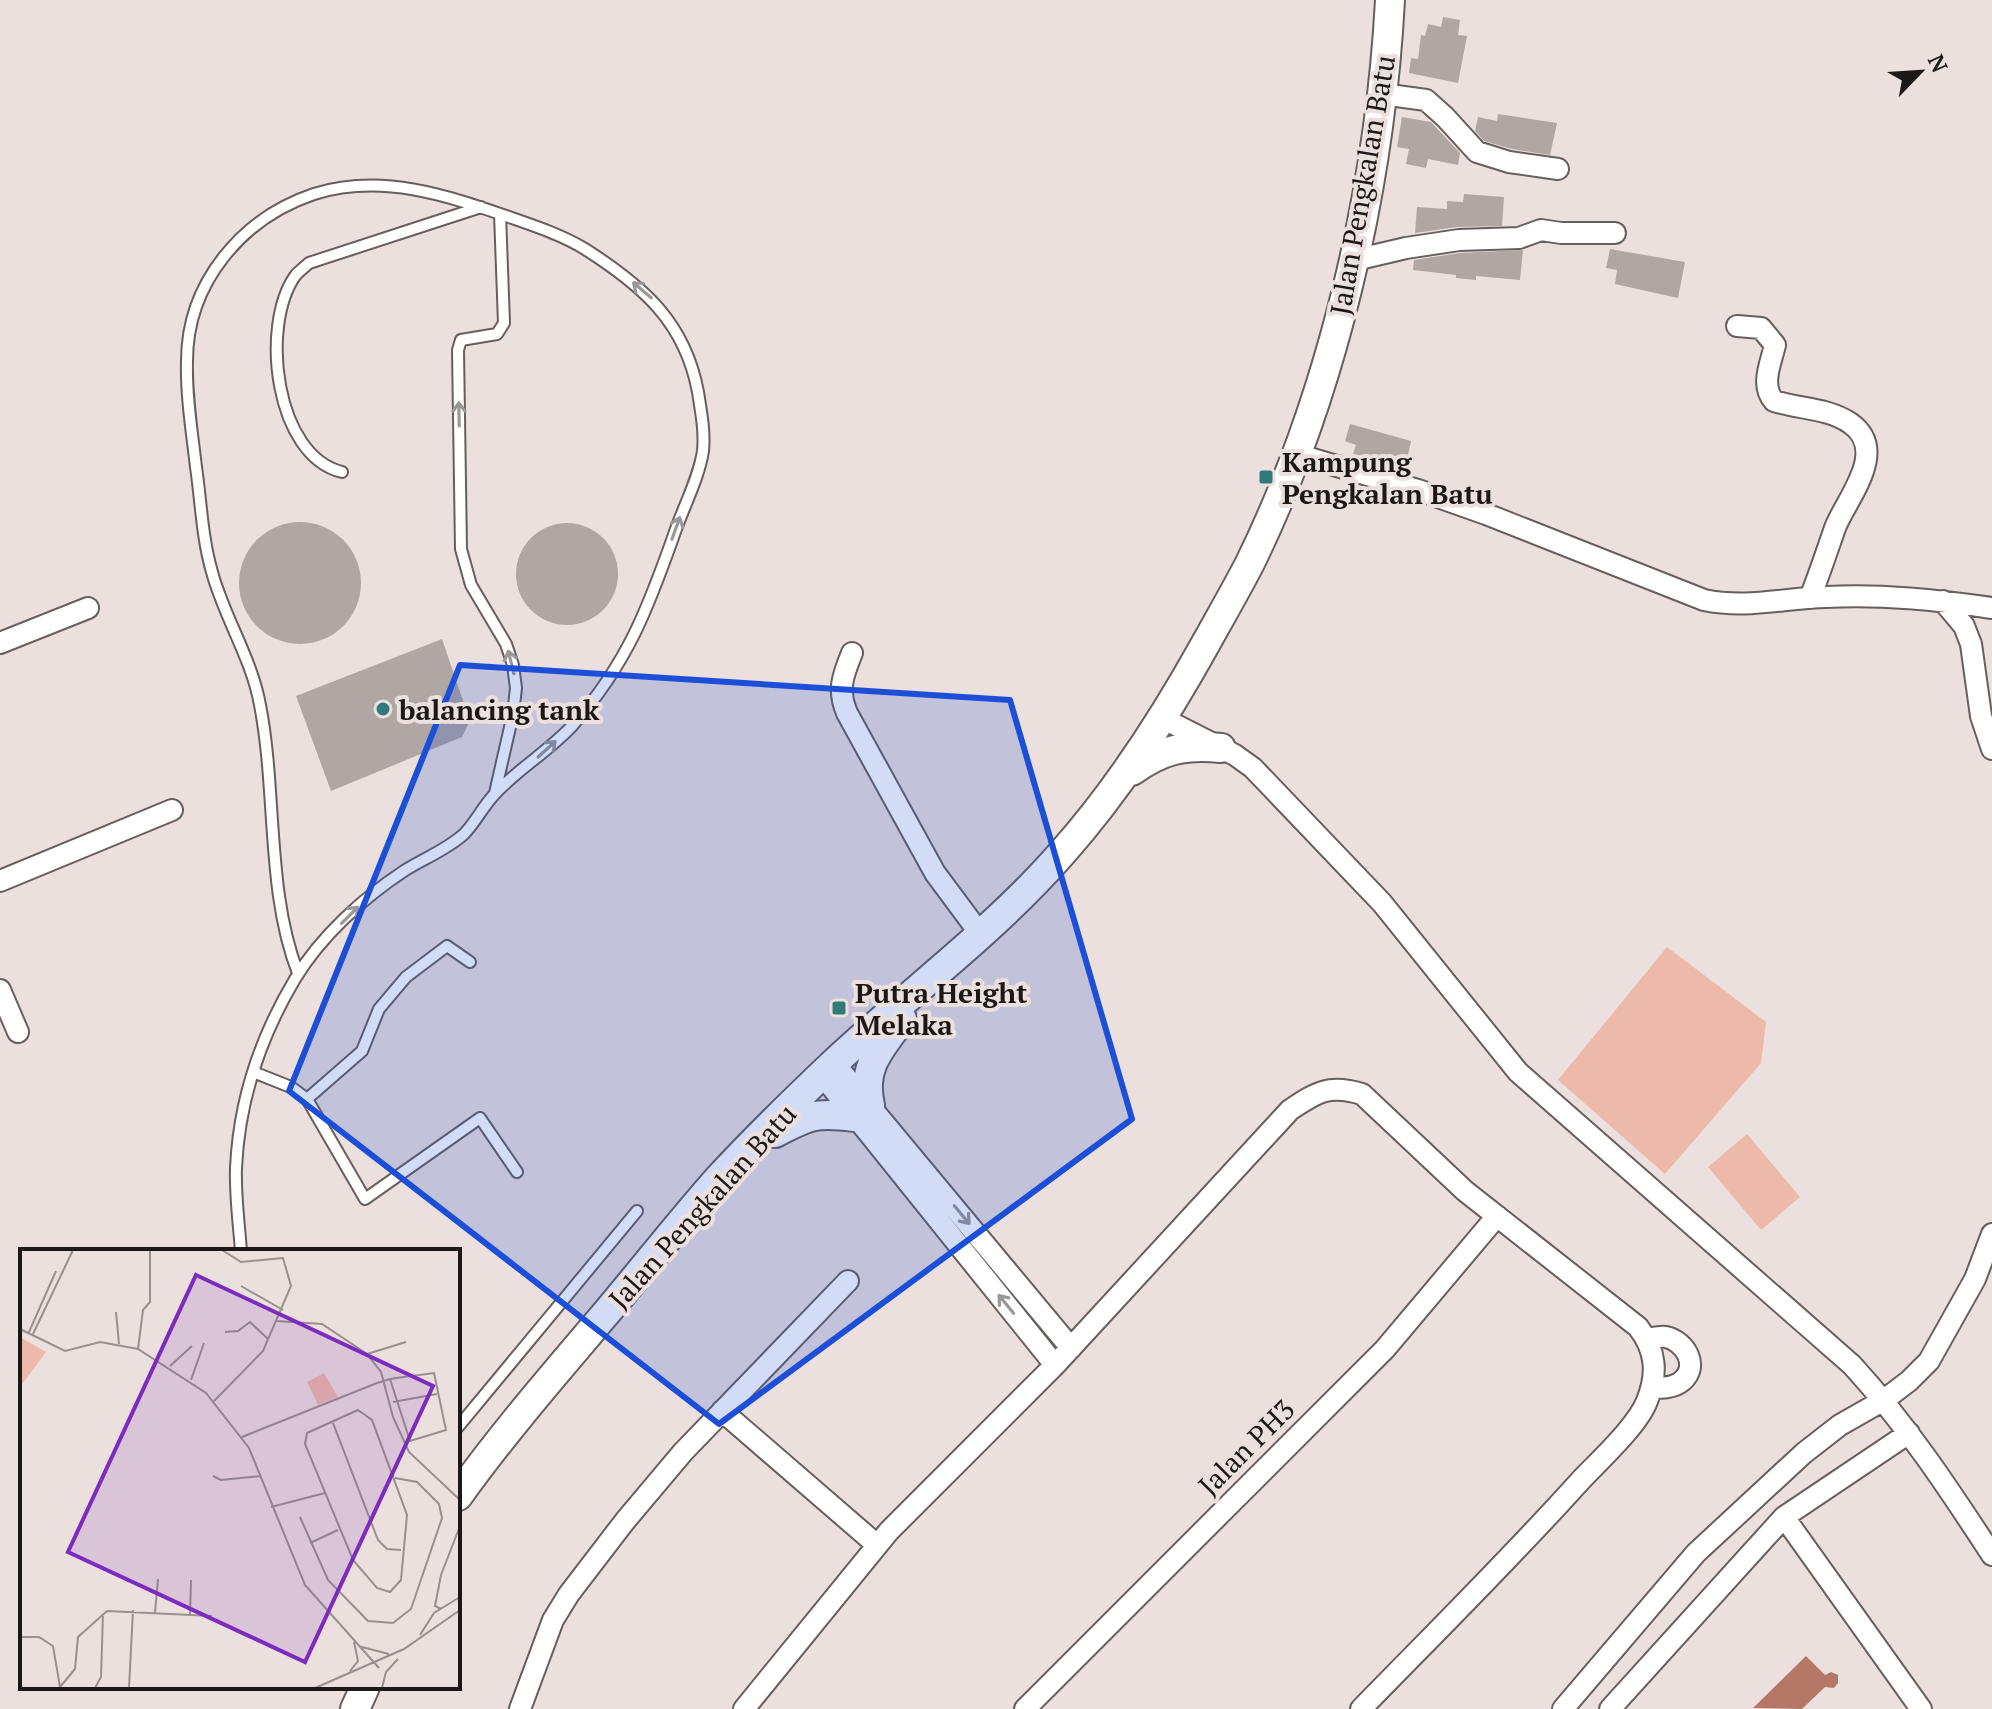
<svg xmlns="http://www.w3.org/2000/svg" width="1992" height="1709" font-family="'PT Serif',serif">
<rect width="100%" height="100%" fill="#ebe0dd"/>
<!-- green -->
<path fill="#ecb9ab" d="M1667 947 1766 1022 1761 1063 1665 1174 1558 1080Z
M1747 1134 1800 1197 1761 1230 1708 1167Z"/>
<!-- water -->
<path fill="#b57867" d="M1806 1656 1825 1675 1831 1672 1838 1675V1683L1834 1688 1825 1687 1802 1709 1753 1708Z"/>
<!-- building -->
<path fill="#b0a6a3" d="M1443 17 1460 20 1458 35 1467 36 1458 83 1409 73 1411 58 1418 59 1421 35 1425 36 1428 24 1441 27Z
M1498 114 1557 123 1550 155 1512 149 1484 141 1475 131 1478 117 1497 121Z
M1402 117 1431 122 1460 153 1458 165 1428 159 1426 168 1406 164 1409 149 1397 147Z
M1464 194 1504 197 1502 226 1457 227 1415 233 1417 207 1447 209V201L1463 202Z
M1610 249 1685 262 1678 298 1615 284 1617 270 1606 268Z
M1523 250 1520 280 1476 276V280L1456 278V275L1413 270 1414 260 1460 253Z
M1350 424 1411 441 1406 464 1401 462 1399 471 1352 457 1356 445 1345 441Z
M239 583a61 61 0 1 1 122 0a61 61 0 1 1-122 0Z
M516 574a51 51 0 1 1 102 0a51 51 0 1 1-102 0Z
M442 639 470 721 462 737 331 791 296 696Z"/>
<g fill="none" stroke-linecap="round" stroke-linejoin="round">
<defs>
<path id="service" d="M342 472C275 456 260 326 295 276 299 271 305 267 309 263L481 207
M495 793 513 714 516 688 513 665 506 644 471 585 461 549 458 350 461 340 497 334 504 323 500 214
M253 1072 291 1087 307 1099 365 1199 480 1118 517 1172
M307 1099 362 1051 379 1009 406 977 447 946 470 962
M241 1251C239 1224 235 1196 236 1168 239 1101 261 1036 295 979 321 936 363 898 404 871 423 859 448 849 464 834 475 823 482 808 493 796 516 770 548 752 572 726 628 663 649 606 676 529 685 504 699 477 703 451 705 431 701 412 698 392 685 322 643 286 585 249 562 235 535 226 509 217 446 195 381 173 314 194 242 218 187 283 187 361 186 396 192 432 196 467 201 501 202 538 212 572 224 617 252 659 260 705 277 792 266 891 298 973
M458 1427 637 1211"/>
<path id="minor" d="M1382 94 1426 100 1445 117 1477 152 1509 162 1558 169
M1355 260 1406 248 1459 240 1519 238 1541 230 1561 233H1615
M1737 326 1761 328 1775 345C1771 363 1760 385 1774 401 1799 409 1828 408 1850 423 1890 451 1846 499 1835 528 1827 551 1819 575 1810 598
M1296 454 1418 490 1486 514 1704 600C1747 609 1783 598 1826 597 1882 594 1937 600 1992 608
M1943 601 1964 626 1971 644 1981 716 1992 749
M0 643 88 608
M852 653C843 675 837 690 847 713L935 873 981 935
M1164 719 1235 755 1253 768 1382 903 1518 1072 1852 1365C1906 1424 1949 1489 1992 1555
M0 881 172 810
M0 990 18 1032
M834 1063 1071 1348
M822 1075 1055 1365
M1647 1339C1653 1338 1661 1336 1666 1337 1685 1341 1700 1366 1682 1381 1674 1388 1662 1388 1651 1388
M722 1411 877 1545
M1784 1517 1921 1709
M520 1709 553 1620 569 1594 625 1521 683 1452 848 1281
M744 1709 889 1531 1055 1365 1290 1110C1317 1092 1329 1084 1362 1094L1465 1191 1638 1327C1656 1350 1658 1373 1647 1401 1638 1425 1600 1460 1581 1480 1510 1559 1435 1633 1361 1709
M1025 1709 1385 1349 1497 1216
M1563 1709 1696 1553 1804 1453 1840 1425 1884 1400 1909 1381 1929 1361 1975 1279 1992 1234
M1610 1709 1784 1517 1909 1433"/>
<path id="secondary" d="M1132 771C1161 750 1185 744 1221 748
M870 1105C861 1067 881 1048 902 1019
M775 1133C809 1115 816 1112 854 1117
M458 1496C504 1432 556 1372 607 1312 644 1268 680 1222 718 1179 755 1139 795 1100 834 1063 910 992 994 931 1062 853 1119 789 1165 717 1206 643 1221 616 1236 590 1250 563 1333 393 1380 188 1390 0
M355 1709 365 1687"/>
</defs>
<!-- service casing -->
<use href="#service" stroke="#675f5c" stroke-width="14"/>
<!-- minor casing -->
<use href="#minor" stroke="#675f5c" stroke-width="24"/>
<!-- secondary casing -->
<use href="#secondary" stroke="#675f5c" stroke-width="32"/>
<!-- service -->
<use href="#service" stroke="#fff" stroke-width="10"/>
<!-- minor -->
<use href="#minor" stroke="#fff" stroke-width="20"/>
<!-- secondary -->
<use href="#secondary" stroke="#fff" stroke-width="28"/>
</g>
<!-- one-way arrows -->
<defs><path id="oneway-shaft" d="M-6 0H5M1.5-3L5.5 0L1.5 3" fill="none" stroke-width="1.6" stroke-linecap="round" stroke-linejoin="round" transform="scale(2)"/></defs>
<g stroke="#999797">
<use href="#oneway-shaft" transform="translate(642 290) rotate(-140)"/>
<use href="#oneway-shaft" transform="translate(459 414) rotate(-91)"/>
<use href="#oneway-shaft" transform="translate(676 528) rotate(-70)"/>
<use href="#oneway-shaft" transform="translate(511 662) rotate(-104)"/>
<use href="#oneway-shaft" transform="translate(547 749) rotate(-42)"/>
<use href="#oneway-shaft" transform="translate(350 915) rotate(-45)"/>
<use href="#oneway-shaft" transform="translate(962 1215) rotate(50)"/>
<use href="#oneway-shaft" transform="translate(1006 1304) rotate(-129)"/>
</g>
<!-- marked area -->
<path fill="#1d4ed8" fill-opacity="0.2" stroke="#1d4ed8" stroke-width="6" stroke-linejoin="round" d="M460 665 1010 700 1132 1119 719 1424 289 1091Z"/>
<!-- markers -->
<g fill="#317a79" stroke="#ebe0dd" stroke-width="3">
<rect x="1258" y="469" width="16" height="16" rx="4"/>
<circle cx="383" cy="709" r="8"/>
<rect x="831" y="1000" width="16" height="16" rx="4"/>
</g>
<g text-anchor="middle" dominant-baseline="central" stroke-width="8" stroke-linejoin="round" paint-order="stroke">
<!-- street labels -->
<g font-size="28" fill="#1c1817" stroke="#ebe0dd">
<text transform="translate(1362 185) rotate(-80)">Jalan Pengkalan Batu</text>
<text transform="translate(702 1206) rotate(-48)">Jalan Pengkalan Batu</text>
<text transform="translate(1246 1447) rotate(-45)">Jalan PH3</text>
</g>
<!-- poi labels -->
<g font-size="28" font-weight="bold" fill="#1c1817" stroke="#ebe0dd" text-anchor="start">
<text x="1282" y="461">Kampung<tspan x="1282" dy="32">Pengkalan Batu</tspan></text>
<text x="399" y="709">balancing tank</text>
<text x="855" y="992">Putra Height<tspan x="855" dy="32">Melaka</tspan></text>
</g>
</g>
<!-- overview -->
<g transform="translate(20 1249)">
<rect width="440" height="440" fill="#ebe0dd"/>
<path d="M0 88 26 103 0 138ZM304 124 318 148 298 156 287 133Z" fill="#ecb9ab"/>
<path fill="none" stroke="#98908e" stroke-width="2" d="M221 37 263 61M96 63 99 95M257 72 302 75 347 105 361 123 373 168 389 203 440 251M0 80 45 102 80 93 118 100 186 144 229 199 285 336 359 419M9 83 36 22M205 83 218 82 230 73 248 90M13 85 53 1M118 100 123 61 130 53V1M347 105 386 93M150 117 172 97M171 131 184 94M194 152 243 102 271 37 263 9 221 13 202 1M373 153 417 145M338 161 352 171 387 266 381 331 370 343 357 339 333 311 285 195 287 184ZM313 174 358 291 367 300 381 301M222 188 357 134 364 132 370 130 376 129 414 124 426 181 390 192 370 130M193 227 201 231 241 227M251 258 305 244M280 268 308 331 348 372 373 374 391 360 422 269 419 255 397 233 375 229M290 294 318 281M421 360 415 357 421 326 440 277M135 364 138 330M170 366 171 331M400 386 414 364 440 348M0 388H19L33 397 40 438M338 397 369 405M330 422 338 412 334 393M40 438 55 420 58 388 87 362 192 367M75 439 81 428 83 365M109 439 113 361M295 439 384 400 440 361M362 439 366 423 378 410"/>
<path fill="#7b2cbf" fill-opacity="0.15" stroke="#7b2cbf" stroke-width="4" d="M176 26 413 137 285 413 48 303Z"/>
<rect width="440" height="440" fill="none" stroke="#1c1817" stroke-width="4"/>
</g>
<!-- north arrow -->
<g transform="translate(1920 72) rotate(65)" stroke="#ebe0dd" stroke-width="6" paint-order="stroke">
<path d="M0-6L14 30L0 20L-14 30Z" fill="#1c1817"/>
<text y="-12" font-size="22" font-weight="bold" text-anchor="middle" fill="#1c1817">N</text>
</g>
</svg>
